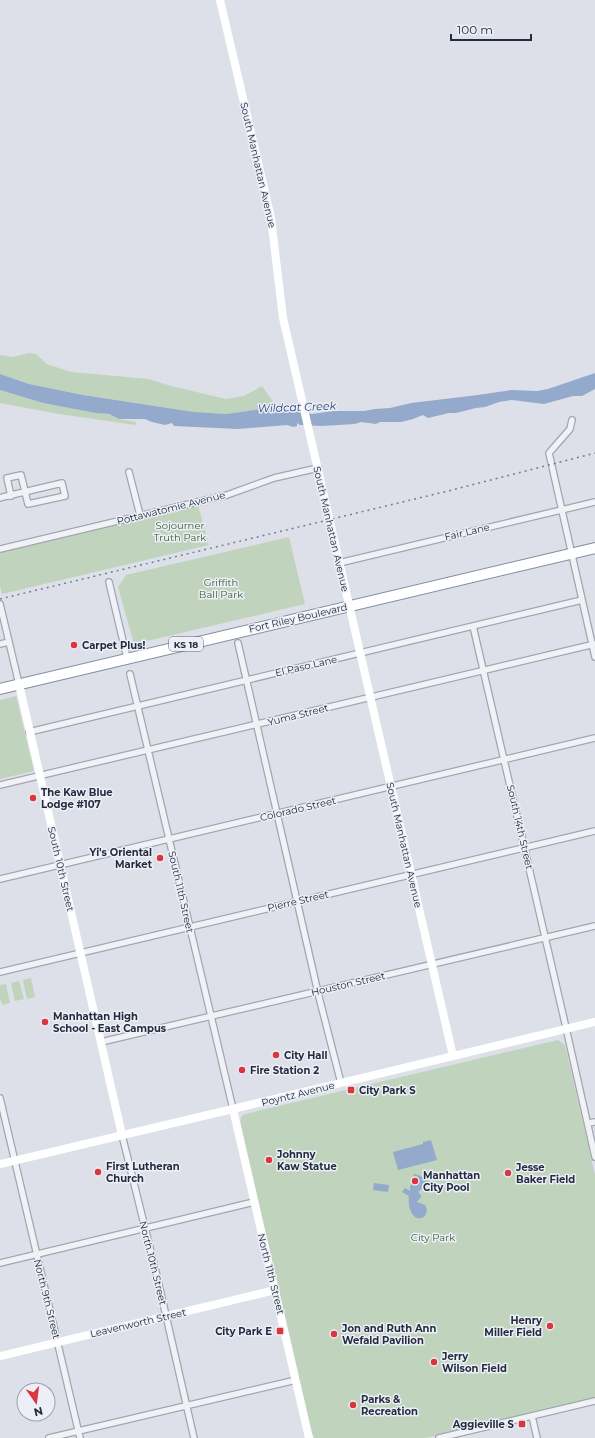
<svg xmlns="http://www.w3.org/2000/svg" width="595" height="1438" font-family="Montserrat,sans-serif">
<rect width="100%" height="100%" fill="#dde0e8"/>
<!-- green -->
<path fill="#c0d3bd" d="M29 353 36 354 47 364 71 372 149 379 171 386 226 399 244 396 262 386 275 405 272 408 227 414 194 412 83 395 29 384 0 374V355L13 357Z
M0 390 43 403 112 415 119 419 136 422 135 425 59 414 0 403Z
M198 505 209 545 2 594 0 585V552Z
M289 537 305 604 134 644 118 587 126 575Z
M16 696 34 771 0 779V700Z
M31 978 35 997 27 999 23 980Z
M19 981 24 999 15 1001 11 983Z
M6 984 10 1003 2 1005 0 998V985Z
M558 1040 565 1045 595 1175V1398L426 1438H314L309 1425 240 1124 241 1117 245 1114Z"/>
<!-- water -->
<path fill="#94aacc" d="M595 373V389L582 396H573L544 404 512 400 499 402 485 407 476 408 456 413H449L428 418 423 415 413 419 401 422H380L376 424 361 422 355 424 322 426 300 425 297 423V426L293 427 287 425 238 429 174 426 172 423 165 425 152 422 145 419H119L109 414 96 413 43 403 0 390V374L29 384 83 395 194 412 227 414 268 408 286 409 312 414 333 411H364L375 409 390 408 411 403 478 395 511 390 537 391 548 389Z
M431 1140 437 1160 398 1170 393 1152 423 1144V1142Z
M414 1174 421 1176 429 1183 427 1186 423 1187 418 1192 421 1195V1197L417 1202 425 1205 427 1210 425 1216C413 1225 407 1206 409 1196L402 1192 405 1188 410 1191V1186L413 1183 412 1179Z
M374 1183 389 1185 388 1192 373 1190Z"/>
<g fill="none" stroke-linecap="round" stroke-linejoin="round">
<defs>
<path id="street" d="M572 420 570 429 549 453 595 657
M129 472 140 515
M0 498 3 497 62 483 65 496 28 504 21 475 7 478 11 496
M0 549 227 495 274 478 318 468
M339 563 595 502
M109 582 127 658
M0 604 19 684
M473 626 564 1019 595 1157
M238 643 319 997 341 1083
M0 644 9 642
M130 674 233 1109
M29 732 582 600
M0 785 595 644
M0 879 595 738
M0 972 595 831
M101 1042 595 926
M0 1098 80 1438
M588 1123 595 1122
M122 1135 156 1272 194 1438
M0 1263 254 1202
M532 1416 537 1438
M49 1438 296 1380
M439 1438 595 1401"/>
<path id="highway" d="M0 689 595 548"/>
</defs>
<!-- street casing -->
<use href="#street" stroke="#a2a6b2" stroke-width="8"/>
<!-- highway casing -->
<use href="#highway" stroke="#838ca0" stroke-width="12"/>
<!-- street -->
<use href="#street" stroke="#f0f2f6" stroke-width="5.5"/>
<!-- secondary -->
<path stroke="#fff" stroke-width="8" d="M220 0 271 218 283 318 453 1056
M19 684 122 1135
M233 1109 309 1438
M0 1164 233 1109 595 1022
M0 1356 275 1290"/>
<!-- highway -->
<use href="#highway" stroke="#fff" stroke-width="10"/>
<!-- rail -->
<path stroke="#757d93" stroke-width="1.5" stroke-dasharray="2 4" stroke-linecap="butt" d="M0 599 444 492 595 453"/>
</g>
<!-- markers -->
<g fill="#db353d" stroke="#eceff6" stroke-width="1.5">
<circle cx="74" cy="645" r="4"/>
<circle cx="33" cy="798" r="4"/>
<circle cx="160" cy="858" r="4"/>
<circle cx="45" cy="1022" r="4"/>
<circle cx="276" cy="1055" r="4"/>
<circle cx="242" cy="1070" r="4"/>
<rect x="347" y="1086" width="8" height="8" rx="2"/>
<circle cx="269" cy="1160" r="4"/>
<circle cx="98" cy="1172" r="4"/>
<circle cx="508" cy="1173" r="4"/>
<circle cx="415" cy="1181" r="4"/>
<circle cx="550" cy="1326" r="4"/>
<rect x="276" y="1327" width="8" height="8" rx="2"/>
<circle cx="334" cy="1334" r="4"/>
<circle cx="434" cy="1362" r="4"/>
<circle cx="353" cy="1405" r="4"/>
<rect x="518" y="1420" width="8" height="8" rx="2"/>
</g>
<g text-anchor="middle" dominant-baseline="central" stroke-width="3" stroke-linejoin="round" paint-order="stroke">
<!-- shield labels -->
<rect fill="#eceff6" stroke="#616677" stroke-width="1" x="169" y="637" width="34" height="14" rx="3"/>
<g font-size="9" font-weight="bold" fill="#252c40">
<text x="186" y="644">KS 18</text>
</g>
<!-- street labels -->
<g font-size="10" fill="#252c40" stroke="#eceff6">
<text transform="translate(258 165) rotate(77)">South Manhattan Avenue</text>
<text transform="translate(171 508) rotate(-14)">Pottawatomie Avenue</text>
<text transform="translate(331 529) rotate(77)">South Manhattan Avenue</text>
<text transform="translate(467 532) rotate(-13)">Fair Lane</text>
<text transform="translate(298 618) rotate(-13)">Fort Riley Boulevard</text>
<text transform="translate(306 666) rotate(-13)">El Paso Lane</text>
<text transform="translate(298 715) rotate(-14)">Yuma Street</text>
<text transform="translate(298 809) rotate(-13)">Colorado Street</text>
<text transform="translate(520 827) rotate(77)">South 14th Street</text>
<text transform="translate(404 845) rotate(77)">South Manhattan Avenue</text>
<text transform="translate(61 869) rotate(77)">South 10th Street</text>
<text transform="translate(181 892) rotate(77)">South 11th Street</text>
<text transform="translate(298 901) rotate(-13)">Pierre Street</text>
<text transform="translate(348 984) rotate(-13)">Houston Street</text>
<text transform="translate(298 1094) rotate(-14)">Poyntz Avenue</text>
<text transform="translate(153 1263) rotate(76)">North 10th Street</text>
<text transform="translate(271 1274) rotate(76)">North 11th Street</text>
<text transform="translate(47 1299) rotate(76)">North 9th Street</text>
<text transform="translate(138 1323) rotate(-13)">Leavenworth Street</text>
</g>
<!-- park labels -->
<g font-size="10" fill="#355d31" stroke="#eceff6">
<text x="180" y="525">Sojourner<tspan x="180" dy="12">Truth Park</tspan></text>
<text x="221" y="582">Griffith<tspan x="221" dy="12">Ball Park</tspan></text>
<text x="433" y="1237">City Park</text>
</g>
<!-- poi labels -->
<g font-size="10" font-weight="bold" fill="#252c40" stroke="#eceff6" text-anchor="start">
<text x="82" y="645">Carpet Plus!</text>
<text x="41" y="792">The Kaw Blue<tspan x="41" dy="12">Lodge #107</tspan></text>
<text x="152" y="852" text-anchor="end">Yi's Oriental<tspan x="152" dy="12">Market</tspan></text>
<text x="53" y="1016">Manhattan High<tspan x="53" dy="12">School - East Campus</tspan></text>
<text x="284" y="1055">City Hall</text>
<text x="250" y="1070">Fire Station 2</text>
<text x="359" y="1090">City Park S</text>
<text x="277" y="1154">Johnny<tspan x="277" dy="12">Kaw Statue</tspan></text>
<text x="106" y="1166">First Lutheran<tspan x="106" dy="12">Church</tspan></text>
<text x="516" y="1167">Jesse<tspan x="516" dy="12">Baker Field</tspan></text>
<text x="423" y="1175">Manhattan<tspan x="423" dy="12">City Pool</tspan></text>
<text x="542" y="1320" text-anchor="end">Henry<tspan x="542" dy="12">Miller Field</tspan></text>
<text x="342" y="1328">Jon and Ruth Ann<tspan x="342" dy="12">Wefald Pavilion</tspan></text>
<text x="272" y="1331" text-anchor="end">City Park E</text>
<text x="442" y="1356">Jerry<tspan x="442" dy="12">Wilson Field</tspan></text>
<text x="361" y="1399">Parks &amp;<tspan x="361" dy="12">Recreation</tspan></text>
<text x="514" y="1424" text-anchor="end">Aggieville S</text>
</g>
<!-- water labels -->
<g font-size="11" font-style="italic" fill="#2b4678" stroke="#eceff6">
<text transform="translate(297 407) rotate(-2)">Wildcat Creek</text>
</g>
</g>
<!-- north arrow -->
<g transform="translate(36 1402) rotate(166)"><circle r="19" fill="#eceff6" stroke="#9ca1ad"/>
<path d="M0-3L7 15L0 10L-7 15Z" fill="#db353d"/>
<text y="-6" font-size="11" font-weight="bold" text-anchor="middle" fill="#252c40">N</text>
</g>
<!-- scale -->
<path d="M451 34v6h80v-6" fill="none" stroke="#252c40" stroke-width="2"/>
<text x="457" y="34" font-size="12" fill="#252c40" stroke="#eceff6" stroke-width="3" paint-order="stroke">100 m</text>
</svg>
